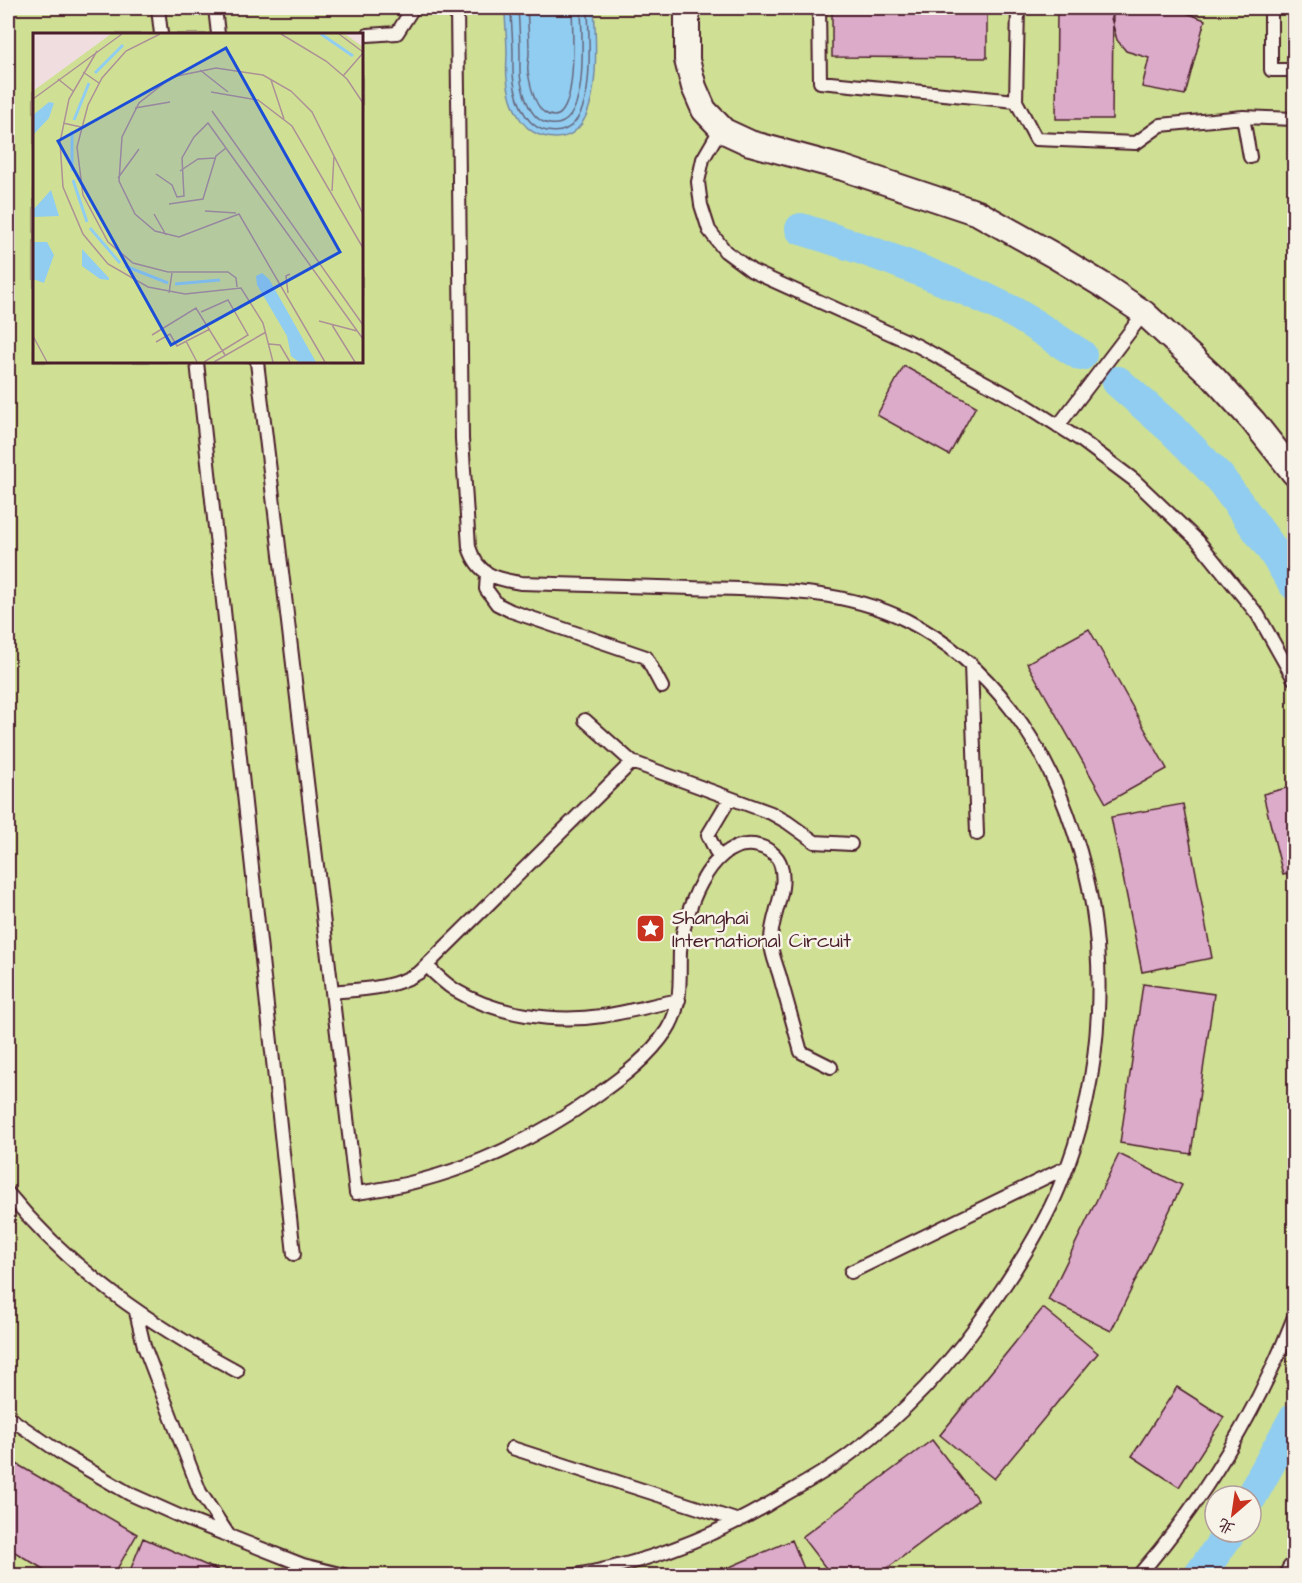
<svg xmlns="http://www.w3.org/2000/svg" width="1302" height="1583" font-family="'Architects Daughter','LXGW WenKai TC',sans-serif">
<rect width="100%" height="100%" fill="#efdddf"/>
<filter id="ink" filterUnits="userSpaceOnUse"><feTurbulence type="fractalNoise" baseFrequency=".0167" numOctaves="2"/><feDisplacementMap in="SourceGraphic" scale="12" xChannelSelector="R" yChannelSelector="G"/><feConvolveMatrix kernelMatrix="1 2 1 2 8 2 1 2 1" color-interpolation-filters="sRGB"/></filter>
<g filter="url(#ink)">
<!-- green -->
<path fill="#cfe094" stroke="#8c8060" stroke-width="1.5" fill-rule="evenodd" d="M8 8H1294V1575H8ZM34 34H362V362H34ZM1215 1496H1251V1532H1215Z"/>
<!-- water -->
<path fill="#91cdf1" stroke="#7587a2" stroke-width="1.5" d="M505 8H594C596 42 606 154 543 136 526 132 516 115 511 99 506 81 506 72 507 54 507 38 505 23 505 8Z"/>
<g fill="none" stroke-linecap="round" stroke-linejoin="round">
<!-- shore -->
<path stroke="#66657a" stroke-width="1.5" d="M511 8C511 23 513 38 513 54 513 71 512 81 518 99 523 114 531 128 547 131 601 142 588 37 588 8
M518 8C519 23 520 38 520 54 520 70 519 78 524 94 528 107 535 122 550 124 592 131 581 31 581 8
M527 8C528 23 529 38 529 53 529 60 527 66 528 72 530 84 534 106 545 113 581 136 572 21 572 8"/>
<!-- canal -->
<path stroke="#91cdf1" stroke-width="32" d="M801 229C873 251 943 277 1011 311 1035 324 1058 341 1081 355
M1118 382 1174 431 1219 477 1271 548 1294 584
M1251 1497 1294 1419
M1199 1576 1230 1532"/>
</g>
<!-- building -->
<path fill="#dcabc9" stroke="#4a1f2b" stroke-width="1.5" d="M832 8H987V58L832 57Z
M1057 8H1113L1112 119H1056Z
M1114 8H1179L1182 11 1205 20 1185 95 1142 87 1149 58 1126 51 1117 40 1111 18Z
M904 366 976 406 949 455 877 415Z
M1089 629 1167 769 1106 803 1027 663Z
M1294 786V872L1283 875 1263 794Z
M1183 804 1212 958 1142 972 1111 817Z
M1143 984 1214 994 1191 1154 1120 1143Z
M1119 1154 1182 1185 1111 1331 1048 1300Z
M1043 1308 1098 1353 994 1479 940 1435Z
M1177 1387 1224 1417 1179 1487 1132 1456Z
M932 1440 978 1500 877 1576H832L802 1537Z
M8 1459 137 1534 113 1576H55L8 1548Z
M143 1538 231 1576H128Z
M792 1540 807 1576H709Z"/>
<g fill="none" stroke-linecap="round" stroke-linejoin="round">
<defs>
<path id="lane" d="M158 8 161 34
M215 8 218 34
M457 8 462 439 469 547C478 575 495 579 521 583 578 585 634 586 690 588 762 590 840 587 906 620 992 664 1045 743 1074 832 1112 944 1105 1079 1059 1188 1043 1227 1020 1263 996 1298 956 1358 906 1414 846 1457 821 1475 794 1489 767 1505 706 1540 639 1565 570 1576
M819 8 820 82 1016 101
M1018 8 1016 101 1036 139 1136 143 1161 125 1243 117 1294 119
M1271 8V70H1294
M368 35 397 33 413 8
M1243 117 1250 157
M721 128 703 159 698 182 701 205 709 230 725 251 752 271 918 346 1021 402 1082 441 1134 480 1198 541 1258 615 1294 679
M197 362 294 1254
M257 362 356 1193C447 1181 523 1148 597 1095 624 1076 649 1057 667 1030 683 1005 679 979 680 951 683 916 709 839 754 845 766 847 778 854 781 866 788 892 770 917 771 942 771 954 777 966 780 977 787 1002 794 1027 801 1052L831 1067
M1058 426 1144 313
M487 574 486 589 497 604 511 611 646 657 662 687
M971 664 977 834
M585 720 632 762
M719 858 708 835 730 798
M427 966C436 975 444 983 455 990 496 1015 555 1023 602 1016 628 1012 653 1005 679 1000
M332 992C363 989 393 989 420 972L632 762 771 813 787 822 815 842 851 844
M8 1193C73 1272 148 1323 237 1371
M851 1272 1067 1167
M136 1312 144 1346 200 1492 229 1536
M8 1417 65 1456 130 1494 186 1519 303 1565 348 1576
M512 1448 739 1521
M1138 1576C1204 1500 1258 1410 1294 1317"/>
<path id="street" d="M687 8V60L694 87 704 110 724 131 750 143 843 168 978 213 1055 256 1101 284 1144 313 1213 377 1253 421 1294 473
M1292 1576 1294 1571"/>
</defs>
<!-- lane casing -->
<use href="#lane" stroke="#4a1f2b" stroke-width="16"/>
<!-- street casing -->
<use href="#street" stroke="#4a1f2b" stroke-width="28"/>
<!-- lane -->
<use href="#lane" stroke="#f7f3e8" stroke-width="12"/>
<!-- street -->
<use href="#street" stroke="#f7f3e8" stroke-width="24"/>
</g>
</g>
<!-- icons -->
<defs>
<symbol id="sight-square" viewBox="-11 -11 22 22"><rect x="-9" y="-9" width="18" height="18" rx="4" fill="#c8321e" stroke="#f7f3e8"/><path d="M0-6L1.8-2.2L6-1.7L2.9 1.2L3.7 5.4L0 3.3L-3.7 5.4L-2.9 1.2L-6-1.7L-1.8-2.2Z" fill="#fff"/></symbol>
</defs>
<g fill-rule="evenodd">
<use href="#sight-square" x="634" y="912" width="33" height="33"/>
</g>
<g text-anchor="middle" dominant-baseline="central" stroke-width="5" stroke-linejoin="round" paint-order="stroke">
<!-- poi labels -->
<g font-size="20" fill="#4a1f2b" stroke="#f7f3e8" text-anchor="start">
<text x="672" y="918">Shanghai<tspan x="672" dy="23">International Circuit</tspan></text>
</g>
</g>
<!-- overview -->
<g transform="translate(33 33)">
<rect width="330" height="330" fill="#efdddf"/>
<path d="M78 1H312L330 14V329H0V58Z" fill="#cfe094"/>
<path d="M16 69 21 70 16 85 0 102V82ZM18 157 26 183 0 184V177ZM0 209H14L21 222 11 250 0 246ZM49 216 76 245V247L67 246 49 233ZM229 240 236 246 283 329H266L258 323 254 303 224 252 223 243Z" fill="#91cdf1"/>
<path fill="none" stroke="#91cdf1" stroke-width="3" d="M288 1 320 23M62 40 90 12M41 87 56 50M39 138V98M40 147 54 189M57 195 87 230M92 233 135 250M142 251 187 247"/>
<path fill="none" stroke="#ad9197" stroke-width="1.5" d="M127 1 93 18 69 45 55 72 44 114 50 162 75 209 100 230 135 239H195L203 245 204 254M248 1 293 28 314 46 330 70M306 1 330 19M64 18 36 66 27 109 30 154 50 201 75 231 115 254 152 261 208 255 230 290 240 329M167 37 195 59M50 39 66 50M310 43 330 20M25 46 40 58M238 47 251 86M178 59 225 67 259 93 330 215M0 66 89 1M102 75 137 69M179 78 330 292M30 90 48 94M147 138 165 126 182 125M123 141 139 152 144 164 151 163 149 125 161 104 175 90 330 306M85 145 106 116M299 158 301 123M136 171 170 166 183 123 193 115M172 178 203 180M121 181 133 202M136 260 139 240M255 260 253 243 257 241M168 279 195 267 215 302 171 329M286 288 324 298M299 292 322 329M119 302 163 275 192 322M0 303 14 329M153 308 164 329M123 309 137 301 144 313 177 296M236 311 247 312 257 329M181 329 233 299M292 329 206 181 146 204 122 198 102 181 86 148 89 104 106 70 139 44 183 35 230 42 258 58 279 79 330 181"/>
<path fill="#1d4ed8" fill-opacity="0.15" stroke="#1d4ed8" stroke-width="3" d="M193 15 307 219 138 312 25 108Z"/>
<rect width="330" height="330" fill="none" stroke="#4a1f2b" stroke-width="3"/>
</g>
<!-- margin -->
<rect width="1302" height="1583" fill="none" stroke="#f7f3e8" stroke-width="30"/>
<rect x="15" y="15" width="1272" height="1553" fill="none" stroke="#4a1f2b" stroke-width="2" filter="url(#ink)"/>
<!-- north arrow -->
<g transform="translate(1233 1514) rotate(209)"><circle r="28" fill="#f7f3e8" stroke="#b29e9c" stroke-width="1.5"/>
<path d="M0-4.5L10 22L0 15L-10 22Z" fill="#c8321e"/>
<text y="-9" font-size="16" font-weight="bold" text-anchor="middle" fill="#4a1f2b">北</text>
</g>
</svg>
